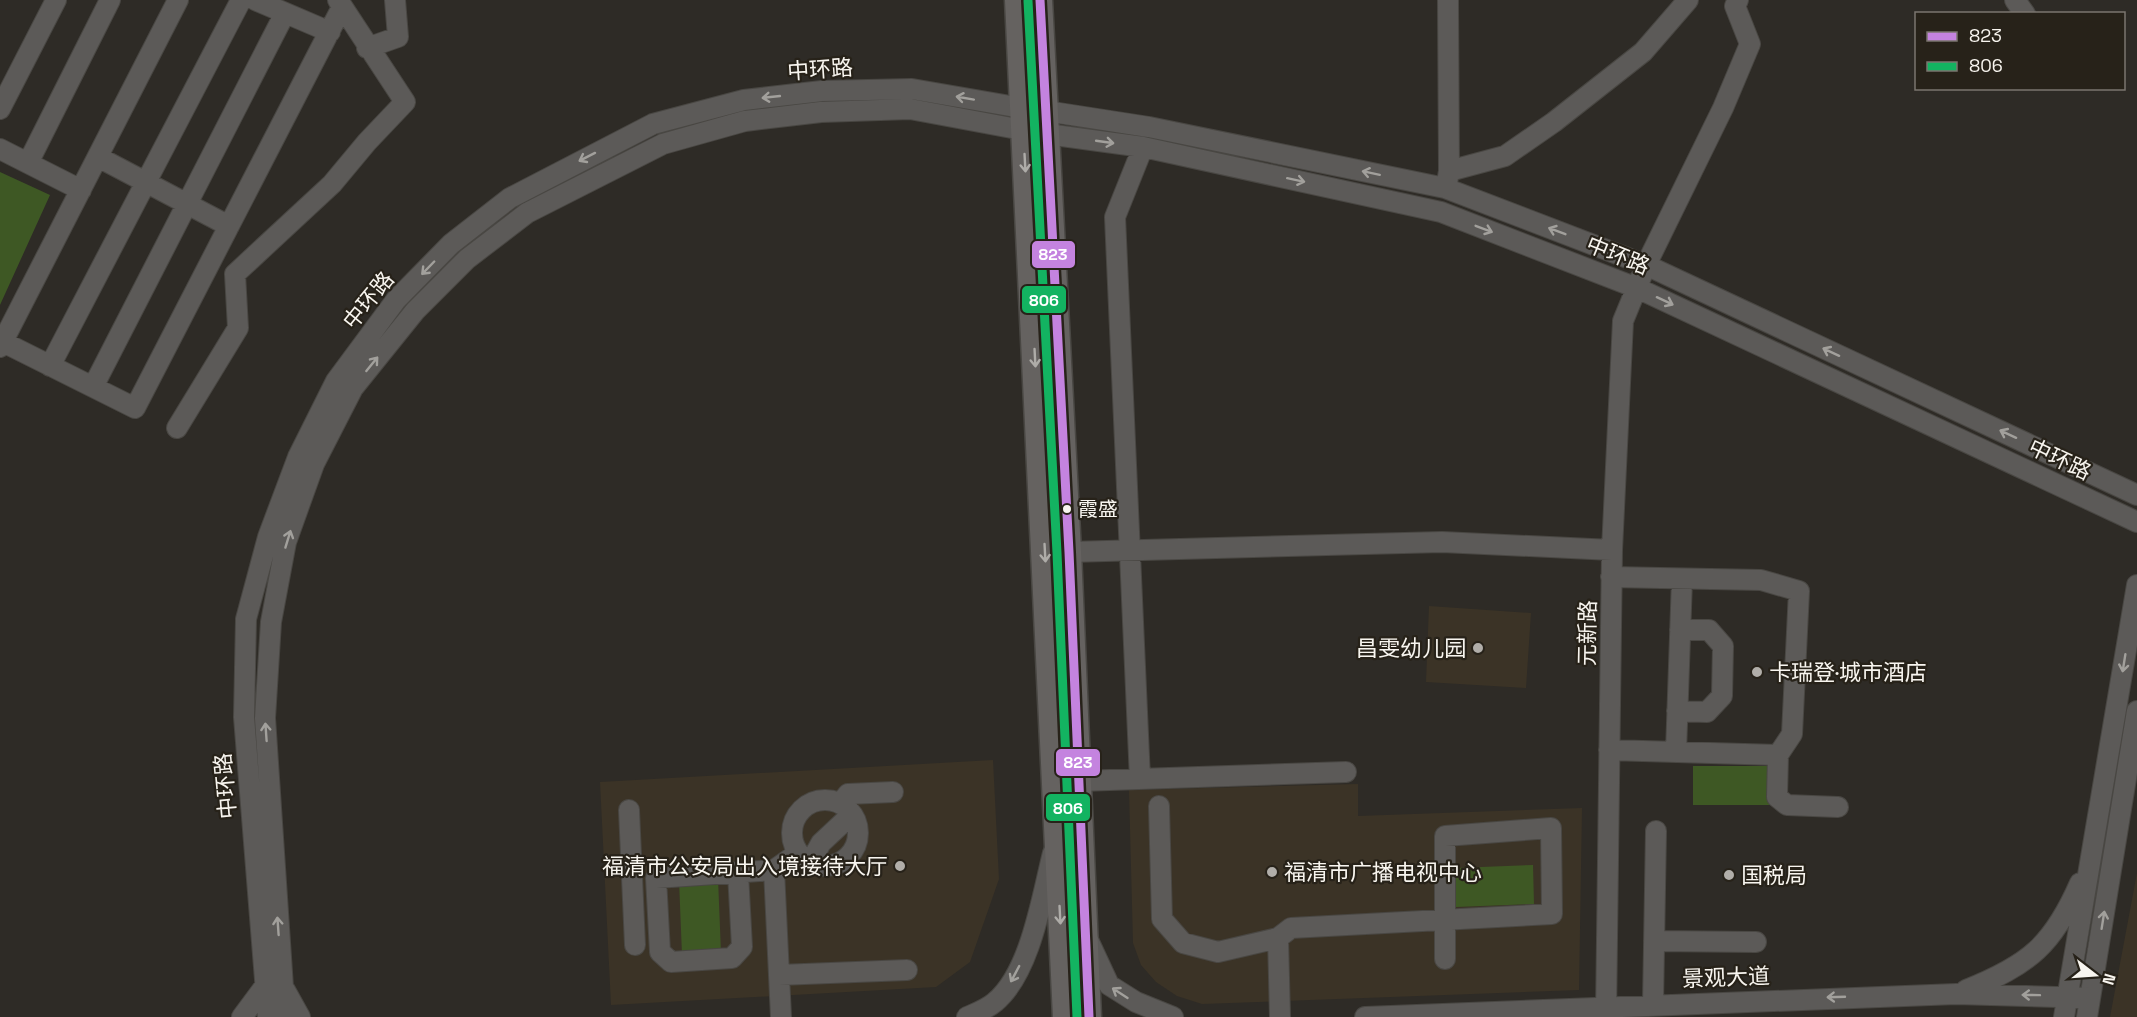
<svg xmlns="http://www.w3.org/2000/svg" width="2137" height="1017" font-family="'Space Grotesk','Noto Sans SC',sans-serif">
<rect width="100%" height="100%" fill="#2e2b26"/>
<!-- built -->
<path fill="#3b3326" d="M1429 606 1531 613 1526 688 1426 682Z
M993 760 999 879 970 962 936 987 611 1005 600 782Z
M1358 784V816L1582 808 1579 990 1202 1004 1177 996 1156 982 1141 965 1133 943 1129 790Z
M2137 873V1017H2110Z"/>
<!-- green -->
<path fill="#3e5824" d="M0 172 50 195 0 305Z
M1693 766H1772L1771 805H1693Z
M1533 865 1534 904 1456 907 1455 868Z
M718 878 721 953 682 955 679 880Z"/>
<g fill="none" stroke-linecap="round" stroke-linejoin="round">
<defs>
<path id="minor" d="M255 0 330 32
M2015 0 2025 14
M367 48 398 37 395 0
M0 109 56 0
M1046 111 1149 127 1445 188 1646 265 2137 495
M1047 134 1143 147 1441 212 1637 288 2137 522
M0 149 81 190
M98 157 229 226
M28 163 110 0
M1449 171 1505 156 1554 122 1643 52 1688 0
M1447 183 1449 171 1448 0
M3 342 135 408 342 7
M0 347 178 0
M50 366 241 0
M93 387 285 13
M177 428 238 328 235 274 332 184 367 142 405 102 338 0
M1069 552 1442 542 1612 550
M1677 711 1707 712 1722 696 1723 646 1709 630H1680
M1609 750 1778 755 1792 734 1799 591 1761 580 1611 577
M1676 752 1682 579
M1778 755 1777 797 1787 805 1838 807
M1140 779 1115 217 1143 147
M1080 781 1346 772
M792 833a33 33 0 1 1 66 0a33 33 0 1 1-66 0Z
M841 803 848 794 893 792
M1159 806 1162 919 1183 943 1218 952 1278 938 1291 928 1552 914 1551 828 1445 836V959
M629 810 635 945
M810 863 821 843 852 814
M774 870 781 1017
M738 873 742 947 732 958 671 962 660 952 656 878 774 870 798 853
M1278 938 1280 1017
M1654 941 1756 942
M1089 942 1109 985 1136 1002 1173 1017
M779 975 907 970
M285 990 300 1017
M1966 990C2029 965 2053 945 2080 883
M1653 1004 1656 831
M242 1017 265 986
M268 1017 244 717 246 619 268 537 298 457 336 381 396 300 451 244 510 198 653 124 744 100 822 91 912 89 1022 108
M285 1017 265 718 271 622 286 542 314 464 353 388 415 311 467 259 527 213 663 144 745 121 821 112 910 109 1023 130
M967 1017C976 1013 987 1009 995 1002 1031 972 1042 896 1053 853
M1365 1017 1956 994 2090 998
M1606 1017 1612 550 1623 321 1646 265 1723 108 1750 44 1735 6 1738 0
M2064 1017 2137 585
M2087 1017 2137 711"/>
<path id="major" d="M1017 0 1065 1017
M1040 0 1069 552 1089 1017"/>
</defs>
<!-- minor casing -->
<use href="#minor" stroke="#494743" stroke-width="22"/>
<!-- major casing -->
<use href="#major" stroke="#494743" stroke-width="27"/>
<!-- minor -->
<use href="#minor" stroke="#5c5a58" stroke-width="20"/>
<!-- major -->
<use href="#major" stroke="#656260" stroke-width="24"/>
<defs>
<path id="bus-1" d="M1040 0 1069 552 1089 1017"/>
<path id="bus-2" d="M1028 1 1057 553 1077 1017"/>
</defs>
<!-- bus-1 casing -->
<use href="#bus-1" stroke="#272219" stroke-width="14"/>
<!-- bus-2 casing -->
<use href="#bus-2" stroke="#272219" stroke-width="14"/>
<!-- bus-1 -->
<use href="#bus-1" stroke="#c483df" stroke-width="9"/>
<!-- bus-2 -->
<use href="#bus-2" stroke="#13b361" stroke-width="9"/>
</g>
<!-- one-way arrows -->
<defs><path id="oneway-shaft" d="M-6 0H5M1.5-3L5.5 0L1.5 3" fill="none" stroke-width="1.6" stroke-linecap="round" stroke-linejoin="round" transform="scale(1.5)"/></defs>
<g stroke="#a2a09c">
<use href="#oneway-shaft" transform="translate(771 97) rotate(174)"/>
<use href="#oneway-shaft" transform="translate(965 98) rotate(-170)"/>
<use href="#oneway-shaft" transform="translate(1105 142) rotate(8)"/>
<use href="#oneway-shaft" transform="translate(587 157) rotate(153)"/>
<use href="#oneway-shaft" transform="translate(1371 173) rotate(-168)"/>
<use href="#oneway-shaft" transform="translate(1296 180) rotate(12)"/>
<use href="#oneway-shaft" transform="translate(1484 229) rotate(21)"/>
<use href="#oneway-shaft" transform="translate(1557 231) rotate(-159)"/>
<use href="#oneway-shaft" transform="translate(428 268) rotate(134)"/>
<use href="#oneway-shaft" transform="translate(1665 301) rotate(25)"/>
<use href="#oneway-shaft" transform="translate(1831 352) rotate(-155)"/>
<use href="#oneway-shaft" transform="translate(372 364) rotate(-51)"/>
<use href="#oneway-shaft" transform="translate(2008 434) rotate(-155)"/>
<use href="#oneway-shaft" transform="translate(288 539) rotate(-73)"/>
<use href="#oneway-shaft" transform="translate(2124 663) rotate(99)"/>
<use href="#oneway-shaft" transform="translate(266 732) rotate(-94)"/>
<use href="#oneway-shaft" transform="translate(2103 920) rotate(-81)"/>
<use href="#oneway-shaft" transform="translate(278 926) rotate(-94)"/>
<use href="#oneway-shaft" transform="translate(1015 974) rotate(118)"/>
<use href="#oneway-shaft" transform="translate(1120 993) rotate(-147)"/>
<use href="#oneway-shaft" transform="translate(2031 995) rotate(-179)"/>
<use href="#oneway-shaft" transform="translate(1836 997) rotate(178)"/>
</g>
<g stroke="#aeaca8">
<use href="#oneway-shaft" transform="translate(1025 163) rotate(87)"/>
<use href="#oneway-shaft" transform="translate(1035 358) rotate(87)"/>
<use href="#oneway-shaft" transform="translate(1045 553) rotate(87)"/>
<use href="#oneway-shaft" transform="translate(1060 915) rotate(87)"/>
</g>
<!-- markers -->
<circle fill="#f8f5ef" stroke="#272219" stroke-width="2" cx="1067" cy="509" r="5"/>
<g fill="#b1aea9" stroke="#272219" stroke-width="2">
<circle cx="1478" cy="648" r="6"/>
<circle cx="1757" cy="672" r="6"/>
<circle cx="900" cy="866" r="6"/>
<circle cx="1272" cy="872" r="6"/>
<circle cx="1729" cy="875" r="6"/>
</g>
<g text-anchor="middle" dominant-baseline="central" stroke-width="4.5" stroke-linejoin="round" paint-order="stroke">
<!-- bus labels -->
<g font-size="20" fill="#f8f5ef" stroke="#272219" text-anchor="start">
<text x="1078" y="509">霞盛</text>
</g>
<!-- street labels -->
<g font-size="22" fill="#f8f5ef" stroke="#272219">
<text transform="translate(820 69) rotate(-4)">中环路</text>
<text transform="translate(1618 255) rotate(22)">中环路</text>
<text transform="translate(368 300) rotate(-51)">中环路</text>
<text transform="translate(2060 459) rotate(25)">中环路</text>
<text transform="translate(1587 633) rotate(-89)">元新路</text>
<text transform="translate(225 786) rotate(-95)">中环路</text>
<text transform="translate(1726 977) rotate(-2)">景观大道</text>
</g>
<!-- poi labels -->
<g font-size="22" fill="#f8f5ef" stroke="#272219" text-anchor="start">
<text x="1466" y="648" text-anchor="end">昌雯幼儿园</text>
<text x="1769" y="672">卡瑞登·城市酒店</text>
<text x="888" y="866" text-anchor="end">福清市公安局出入境接待大厅</text>
<text x="1284" y="872">福清市广播电视中心</text>
<text x="1741" y="875">国税局</text>
</g>
</g>
<g stroke="#272219" stroke-width="2">
<rect x="1031" y="240" width="45" height="29" rx="6" fill="#c483df"/>
<rect x="1021" y="285" width="46" height="29" rx="6" fill="#13b361"/>
<rect x="1055" y="748" width="46" height="29" rx="6" fill="#c483df"/>
<rect x="1045" y="793" width="46" height="29" rx="6" fill="#13b361"/>
</g>
<g font-size="16" text-anchor="middle" font-weight="bold" fill="#fff">
<text x="1053" y="260">823</text>
<text x="1044" y="306">806</text>
<text x="1078" y="768">823</text>
<text x="1068" y="814">806</text>
</g>
<!-- legend -->
<rect x="1915" y="12" width="210" height="78" fill="#272219" stroke="#7b766f" stroke-width="1.5"/>
<rect x="1927" y="32" width="30" height="9" fill="#c483df" stroke="#7b766f" stroke-width="1.5"/>
<text x="1969" y="42" font-size="18" fill="#f8f5ef">823</text>
<rect x="1927" y="62" width="30" height="9" fill="#13b361" stroke="#7b766f" stroke-width="1.5"/>
<text x="1969" y="72" font-size="18" fill="#f8f5ef">806</text>
<!-- north arrow -->
<g transform="translate(2095 975) rotate(107)" stroke="#272219" stroke-width="4.5" paint-order="stroke">
<path d="M0-4.5L10 22L0 15L-10 22Z" fill="#f8f5ef"/>
<text y="-9" font-size="16" font-weight="bold" text-anchor="middle" fill="#f8f5ef">N</text>
</g>
</svg>
